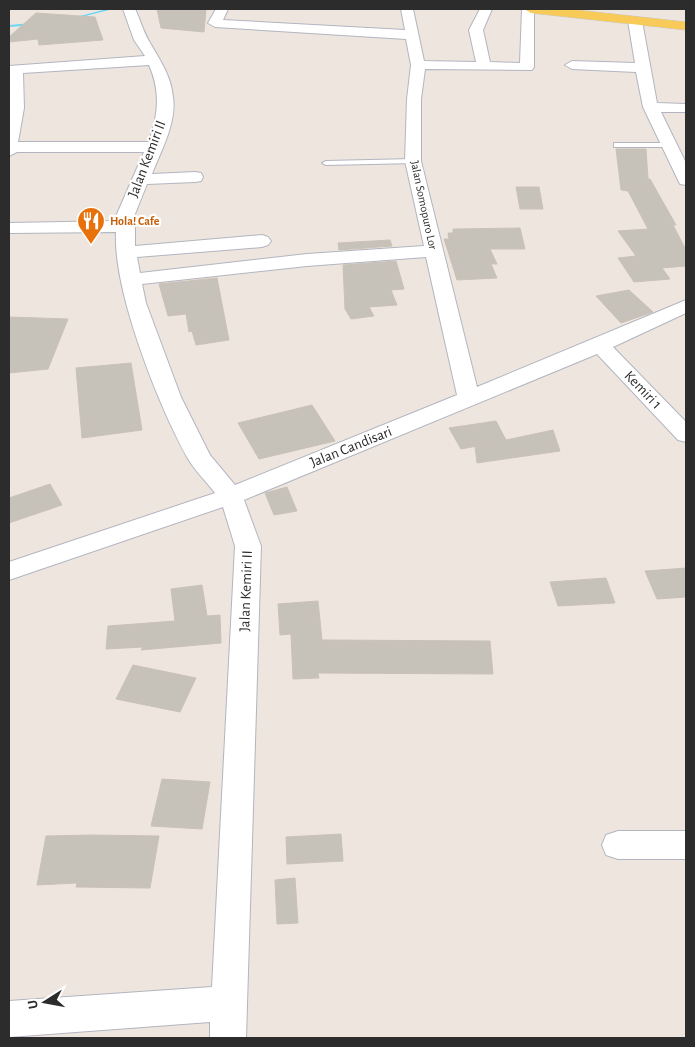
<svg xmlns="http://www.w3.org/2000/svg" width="695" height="1047" font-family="'Alegreya Sans',sans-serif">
<rect width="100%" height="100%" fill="#eee6de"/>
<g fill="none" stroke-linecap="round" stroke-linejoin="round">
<!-- stream -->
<path fill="#6cd7f5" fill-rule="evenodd" d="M107 9H113L74 19 72 18Z
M33 23 35 24 34 25 9 27V25Z"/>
</g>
<!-- building -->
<path fill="#c6c1b9" stroke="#cac2b7" d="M157 9H206L204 32 161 28Z
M36 13 95 17 103 40 39 45 38 39 9 42V37Z
M616 149H646L648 179H650L676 225H673L686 250V266L662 268 670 279 634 282 618 258 636 256 618 231 648 229 628 191 621 190Z
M516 187H539L543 209H520Z
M520 228 525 249H490L497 264H491L497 278 457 280 444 239H449L448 233H453V229Z
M390 240 392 246 339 250 338 243Z
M396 261 404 289 391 290 397 305 369 307 374 316 351 319 345 309 343 265Z
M217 278 229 340 196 345 192 331 189 332 186 314 168 316 159 284Z
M629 290 653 312 621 323 596 296Z
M9 317 68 319 48 369 9 373Z
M131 363 142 430 82 438 76 368Z
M312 405 335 441 259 459 238 423Z
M496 421 506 440 553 430 560 451 477 463 475 447 488 444 461 449 449 428Z
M50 484 62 505 9 523V498Z
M287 487 297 511 274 515 265 493Z
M686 568V597L657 599 645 571Z
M606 578 615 603 558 606 550 582Z
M202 585 207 616 220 615 221 643 141 650 143 647 106 649 108 626 175 621 171 589Z
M318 601 322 640 490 641 493 674 318 673 319 678 293 679 291 634 280 635 278 604Z
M133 665 196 678 180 712 116 699Z
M162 779 210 782 202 829 151 826Z
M341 834 343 861 287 864 286 837Z
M92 835 159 836 150 888 76 887 77 883 37 885 46 836Z
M295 878 298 923 277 924 275 880Z"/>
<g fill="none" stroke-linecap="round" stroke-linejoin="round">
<defs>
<path id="service" d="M614 143H671L675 145 671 147H614Z
M413 159 417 161 416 163 326 165 322 163 326 161Z"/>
<path id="minor" d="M123 9H135C140 19 143 31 149 41 159 59 171 75 173 97 177 122 161 151 152 174L195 172 201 173 203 177 201 181 195 182 147 184 135 214V246L262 235 268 237 271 241 268 245 262 247 137 257 140 273 307 254 424 246 405 161 407 99 411 65 406 39 215 27 208 23 216 9H228L223 20 405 30 401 9H413L424 61 476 62 469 30 480 9H492L483 30 490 62 520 63 522 9H534V67L532 70 425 69 421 99V161L477 387 686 300V313L613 347 686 422V442L678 440 597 354 244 500 261 546 246 1038H210V1022L9 1037V1001L212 987 235 546 223 507 9 580V562L215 493C206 481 194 470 187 457 158 404 113 291 116 232L9 233V223L117 221V214L144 152H17L9 156V66L145 56 134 40ZM149 65C161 92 158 115 149 142H18L24 108 23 73ZM426 257 457 395 235 485 210 455 181 397 146 303 142 284 307 266Z
M635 17 642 21 657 103 686 104V112H661L686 163V185L680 184 678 180 643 107 636 72 572 69 565 65 572 61 635 63 628 21Z
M618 831H686V859H618L606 855 602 845 606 835Z"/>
<path id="primary" d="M524 9H568L686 22V30L531 13Z"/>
</defs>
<!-- service casing -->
<use href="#service" stroke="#b2b5c0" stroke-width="2"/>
<!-- minor casing -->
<use href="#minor" stroke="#b2b5c0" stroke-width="2"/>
<!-- primary casing -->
<use href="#primary" stroke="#c8c8c8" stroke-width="1"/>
<!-- service -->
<use href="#service" fill="#fff" fill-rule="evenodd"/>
<!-- minor -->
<use href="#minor" fill="#fff" fill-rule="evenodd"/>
<!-- primary -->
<use href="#primary" fill="#f8cb59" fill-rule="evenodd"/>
</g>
<!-- icons -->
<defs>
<symbol id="restaurant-pin" viewBox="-11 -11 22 30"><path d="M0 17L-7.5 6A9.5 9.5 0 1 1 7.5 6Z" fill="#e8710a" stroke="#fff"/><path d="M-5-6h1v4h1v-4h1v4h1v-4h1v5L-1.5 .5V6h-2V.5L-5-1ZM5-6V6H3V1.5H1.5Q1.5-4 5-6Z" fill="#fff"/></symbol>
</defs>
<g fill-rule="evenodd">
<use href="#restaurant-pin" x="75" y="205" width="32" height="43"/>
</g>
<g text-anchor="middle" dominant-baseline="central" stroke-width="4.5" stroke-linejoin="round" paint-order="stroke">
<!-- far-street labels -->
<g font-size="12" fill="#2c2c2c" stroke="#fff">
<text transform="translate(424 205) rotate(78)">Jalan Somopuro Lor</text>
</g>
<!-- far-food labels -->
<g font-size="12" font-weight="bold" fill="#c56008" stroke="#fff" text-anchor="start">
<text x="110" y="221">Hola! Cafe</text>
</g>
<!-- street labels -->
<g font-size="15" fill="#2c2c2c" stroke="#fff">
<text transform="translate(147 159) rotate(-69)">Jalan Kemiri II</text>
<text transform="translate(643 390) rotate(46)">Kemiri 1</text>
<text transform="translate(351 447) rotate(-22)">Jalan Candisari</text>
<text transform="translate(246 591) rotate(-88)">Jalan Kemiri II</text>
</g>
</g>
<!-- border -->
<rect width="695" height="1047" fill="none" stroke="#2c2c2c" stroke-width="20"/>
<!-- north arrow -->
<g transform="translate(45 1002) rotate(259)" stroke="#ffffff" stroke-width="4" paint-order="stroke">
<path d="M0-4L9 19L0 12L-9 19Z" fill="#2c2c2c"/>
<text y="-8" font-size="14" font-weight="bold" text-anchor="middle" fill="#2c2c2c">U</text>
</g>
</svg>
